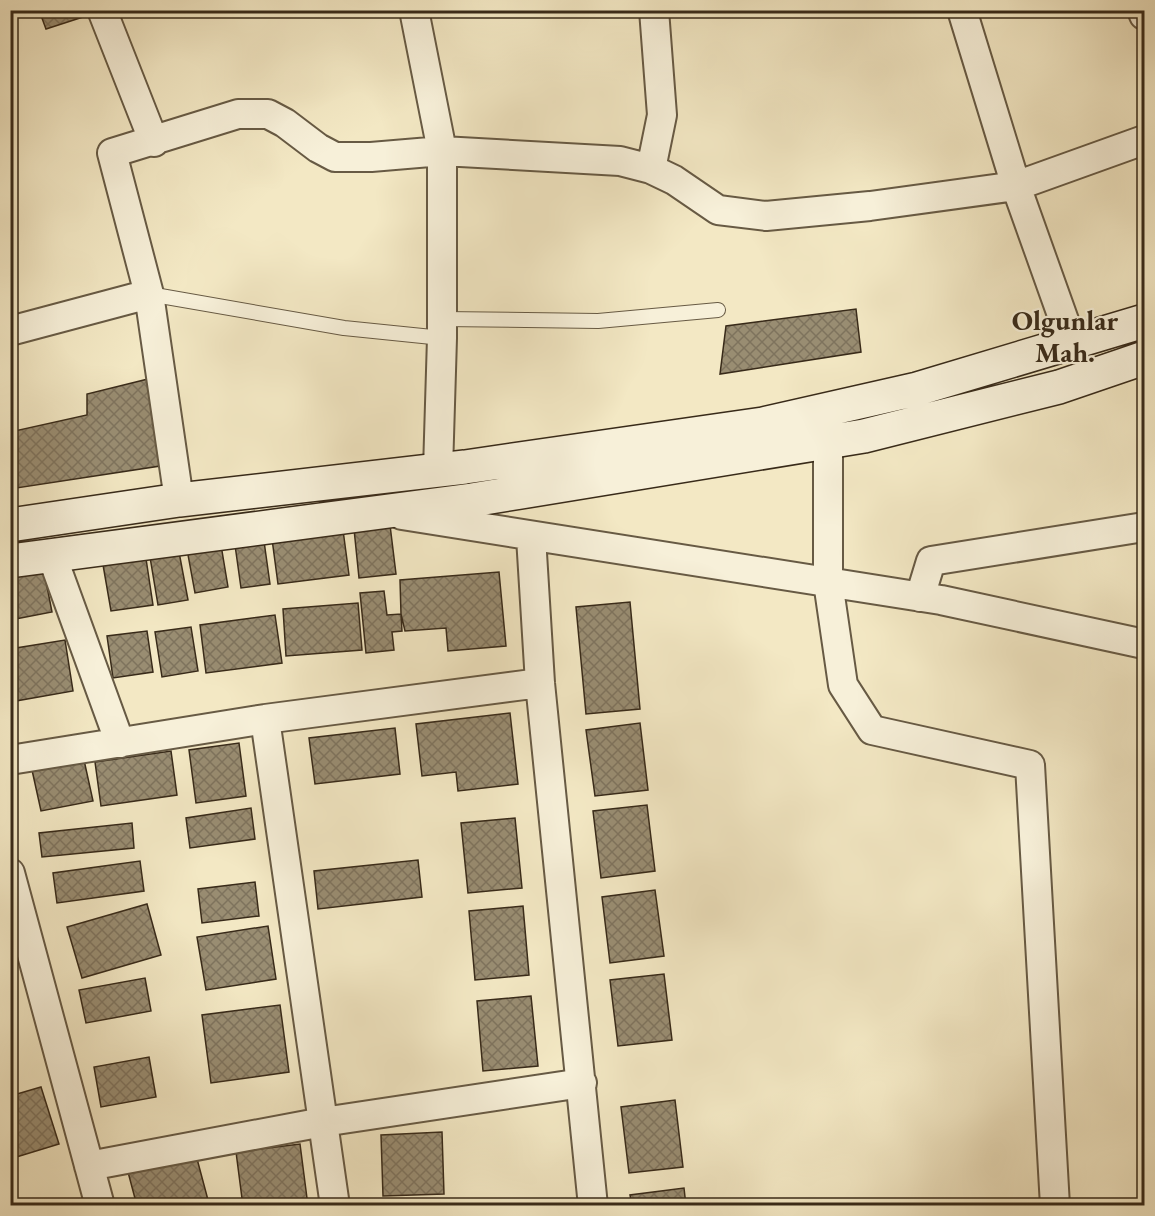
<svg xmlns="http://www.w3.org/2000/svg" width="1155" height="1216" font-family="'EB Garamond',serif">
<defs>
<pattern id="building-cross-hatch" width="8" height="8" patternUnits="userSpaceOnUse" patternTransform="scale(1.5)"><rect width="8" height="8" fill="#998d72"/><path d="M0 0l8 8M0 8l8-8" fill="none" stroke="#7e735d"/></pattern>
</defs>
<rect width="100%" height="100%" fill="#f3e8c4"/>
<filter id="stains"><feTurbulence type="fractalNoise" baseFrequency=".00333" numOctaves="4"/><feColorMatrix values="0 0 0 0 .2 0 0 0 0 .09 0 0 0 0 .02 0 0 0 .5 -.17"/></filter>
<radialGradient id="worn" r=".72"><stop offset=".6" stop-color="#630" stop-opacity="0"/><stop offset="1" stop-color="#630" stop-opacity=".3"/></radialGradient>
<!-- building -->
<path fill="url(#building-cross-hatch)" stroke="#382a19" stroke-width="1.5" d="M39 10H80L83 17 46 29Z
M856 309 861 352 720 374 726 326Z
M152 378 160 466 10 489V432L87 415V394Z
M390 525 396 574 359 578 354 529Z
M343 530 349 575 278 584 272 539Z
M263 534 270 584 241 588 234 538Z
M220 539 228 587 195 593 186 544Z
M145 552 153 605 111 611 102 559Z
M179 552 188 600 158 605 150 557Z
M43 566 52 612 10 620V572Z
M499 572 506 646 448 651 446 628 405 631 401 614 400 580Z
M384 591 387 615 401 614 402 631 392 632 394 650 366 653 360 593Z
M630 602 640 709 586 714 576 607Z
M358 603 362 650 286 656 283 609Z
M275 615 282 663 206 673 200 625Z
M191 627 198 671 162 677 155 632Z
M147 631 153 672 113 678 107 636Z
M65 640 73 691 10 702V649Z
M510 713 518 784 458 791 456 772 422 776 416 724Z
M640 723 648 790 595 796 586 730Z
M395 728 400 774 315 784 309 738Z
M239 743 246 796 196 803 189 750Z
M171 751 177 795 101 806 95 762Z
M84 760 93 801 41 811 32 770Z
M647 805 655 871 601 878 593 811Z
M251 808 255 839 190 848 186 818Z
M515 818 522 888 468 893 461 823Z
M132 823 134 848 42 857 39 833Z
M418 860 422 897 318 909 314 871Z
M140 861 144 891 57 903 53 873Z
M255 882 259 916 202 923 198 889Z
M655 890 664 956 610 963 602 897Z
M147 904 161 955 82 978 67 927Z
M523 906 529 975 475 980 469 911Z
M268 926 276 979 206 990 197 937Z
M664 974 672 1040 618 1046 610 980Z
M145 978 151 1011 86 1023 79 990Z
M531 996 538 1066 483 1071 477 1001Z
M280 1005 289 1072 211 1083 202 1015Z
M149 1057 156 1097 101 1107 94 1067Z
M41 1087 59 1144 10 1159V1096Z
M675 1100 683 1167 629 1173 621 1107Z
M442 1132 444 1194 383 1196 381 1135Z
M300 1144 308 1206H243L236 1152Z
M196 1155 208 1200 188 1206H137L128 1172Z
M684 1188 686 1206H632L630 1195Z"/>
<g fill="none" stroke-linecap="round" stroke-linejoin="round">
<defs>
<path id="service" d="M149 294 344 328 442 338
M442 319 598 321 718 310"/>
<path id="minor" d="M102 10 154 142
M414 10 442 151V338L438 470
M962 10 1016 186 1072 343
M1142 10 1144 15
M651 169 662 115 654 10
M10 331 149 294
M828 442V582L843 685 872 730 1030 765 1055 1206
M179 500 149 294 112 153 238 114H268L285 123 318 148 335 157H371L442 151 620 161 651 169 674 180 718 210 766 216 870 206 1016 186 1144 140
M402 515 941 600 1144 644
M531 537 540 683 593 1206
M52 556 120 743
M920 597 931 561 1144 527
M265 719 335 1206
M10 760 265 719 540 683
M10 873 100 1206
M89 1166 323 1122 582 1083"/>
<path id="secondary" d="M10 525 179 500 465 467 763 424 917 389 1144 321
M10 561 472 500 864 436 1059 387 1144 358"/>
</defs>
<!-- service casing -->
<use href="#service" stroke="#675a44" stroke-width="16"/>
<!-- minor casing -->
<use href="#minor" stroke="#675a44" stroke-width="32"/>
<!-- secondary casing -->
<use href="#secondary" stroke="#382a19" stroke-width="36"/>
<!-- service -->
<use href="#service" stroke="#f7f0d9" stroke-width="14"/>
<!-- minor -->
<use href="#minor" stroke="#f7f0d9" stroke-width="28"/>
<!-- secondary -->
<use href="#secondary" stroke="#f7f0d9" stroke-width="33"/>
</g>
<g text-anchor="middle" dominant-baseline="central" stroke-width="4.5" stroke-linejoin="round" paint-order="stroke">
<!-- district labels -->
<g font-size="28" font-weight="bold" fill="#382a19" stroke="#f7f0d9">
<text x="1065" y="320">Olgunlar<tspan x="1065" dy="32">Mah.</tspan></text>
</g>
</g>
<!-- margin -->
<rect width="1155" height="1216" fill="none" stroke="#f3e8c4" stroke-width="36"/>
<rect x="12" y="12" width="1131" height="1192" fill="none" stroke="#382a19" stroke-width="3"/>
<rect x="18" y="18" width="1119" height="1180" fill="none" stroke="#382a19" stroke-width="1.5"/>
<rect width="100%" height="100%" filter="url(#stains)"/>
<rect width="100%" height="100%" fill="url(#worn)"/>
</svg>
